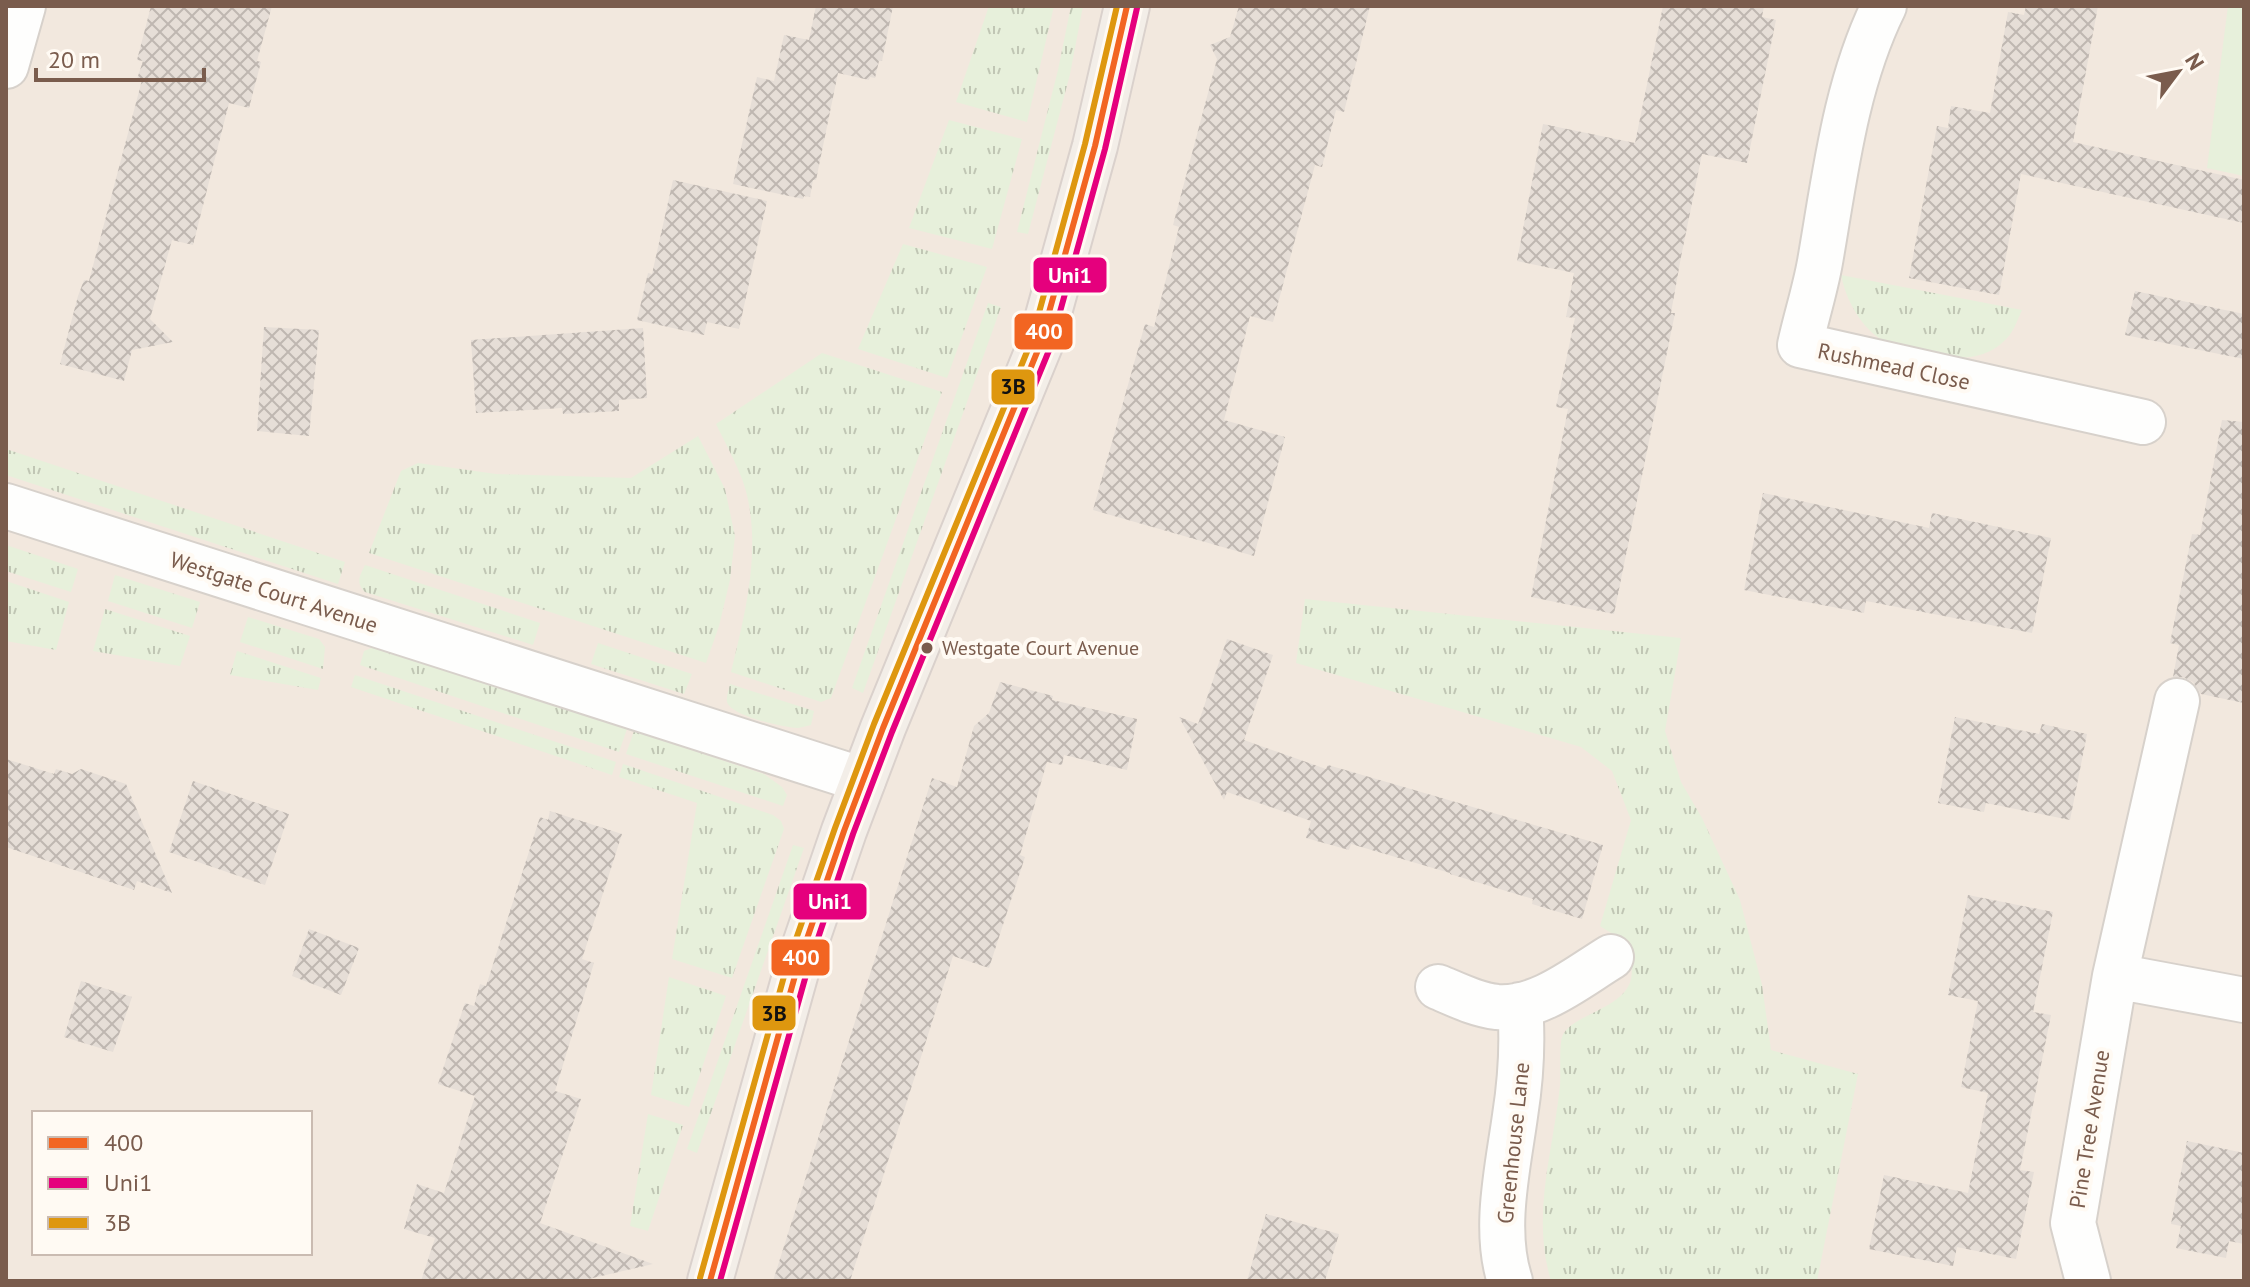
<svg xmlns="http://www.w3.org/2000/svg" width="2250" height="1287" font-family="'PT Sans',sans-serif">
<defs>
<pattern id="grass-tufts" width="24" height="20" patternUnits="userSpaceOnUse" patternTransform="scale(2)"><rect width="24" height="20" fill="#e7f0db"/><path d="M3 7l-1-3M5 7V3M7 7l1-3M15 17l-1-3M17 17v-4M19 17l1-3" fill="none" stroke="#c0c6b4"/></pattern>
<pattern id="building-cross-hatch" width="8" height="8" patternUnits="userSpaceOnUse" patternTransform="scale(2)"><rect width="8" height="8" fill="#e6ded7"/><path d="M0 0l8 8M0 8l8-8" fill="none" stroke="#bfb7b1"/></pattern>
</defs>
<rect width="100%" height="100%" fill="#f9f5f0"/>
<!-- residential -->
<path fill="#f2e8de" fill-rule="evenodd" d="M6 6H2244V1281H6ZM34 1113H310V1253H34Z"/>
<!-- grass -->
<path fill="url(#grass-tufts)" d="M989 6H1054L1027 122 956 102Z
M1071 6H1083L1070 74 1028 234 1017 232 1058 70Z
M949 120 1022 139 992 249 909 228Z
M903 244 987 267 947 378 858 349Z
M1841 275 2022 310C2017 321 2013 334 2003 342 1996 349 1985 354 1976 356 1952 362 1898 352 1879 338 1859 324 1846 299 1841 275Z
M988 303 1001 307 863 693 852 688Z
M822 353 942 392 831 698 821 702 731 672C744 618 759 561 749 505 745 477 728 449 716 424Z
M698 436 725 489 735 536 730 580 719 626 706 663 369 553 401 471 418 463 496 474 631 478Z
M6 449 345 562 338 584 6 475Z
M6 545 78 569 71 592 6 571Z
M365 565 540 623 533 645 365 592C355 582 360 576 365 565Z
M115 575 200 602 192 628 108 601Z
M6 581 69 602 56 650 6 641Z
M1305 599 1681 638 1665 731 1681 782 1702 818 1740 900 1762 985 1771 1050 1858 1074 1817 1281H1551C1531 1215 1553 1152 1560 1086 1561 1074 1559 1047 1562 1037 1570 1014 1624 1010 1631 979 1633 970 1631 951 1625 943 1620 937 1607 931 1600 926L1631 820 1612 771 1581 747 1296 663Z
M105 609 190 636 180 666 93 651Z
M248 617 319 639 325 647 323 669 240 642Z
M598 643 692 674 684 694 591 664Z
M374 647 384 648 627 729 619 752 360 665 364 651Z
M237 651 321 678 318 690 230 675Z
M355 675 616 762 612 775 351 687Z
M730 684 814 711 811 725C807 726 803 727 798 728 785 728 731 716 727 702 726 697 729 689 730 684Z
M634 731 764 774 782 787 787 795 783 806 626 754Z
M623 764 773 815 781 821 784 829 732 978 672 959 697 803 619 777Z
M793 845 804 848 697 1153 687 1149Z
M669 977 726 996 689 1107 651 1095Z
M648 1114 683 1125 648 1231 630 1226Z"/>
<!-- park -->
<path fill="#e7f0db" d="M2228 6H2244V176L2207 168Z"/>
<!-- building -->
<path fill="url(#building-cross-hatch)" d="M151 6H272L257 61 261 62 249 108 229 103 193 245 172 240 150 319 173 342 132 350 124 381 60 364 78 296 84 280 89 281 142 80 137 79 143 61 137 60Z
M816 6H893L882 61H879L875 78 870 77 869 80 838 73 816 180H813L810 197 804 196 803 199 733 184 757 77 774 81 784 35 809 40Z
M1239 6H1370L1344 112 1336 110 1322 167 1315 165 1273 322 1250 316 1224 420 1285 437 1254 556 1093 510 1145 324 1154 327 1179 227 1173 225 1217 59 1210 45 1230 37Z
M1663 6H1764L1762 17 1776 20 1747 163 1702 154 1681 257 1671 313H1675L1614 614 1531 597 1568 409 1556 407 1575 318 1566 317 1574 273 1517 261 1543 124 1635 143Z
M2026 6H2098L2073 142 2244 180V223L2021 174 1999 295 1909 278 1937 126 1948 128 1951 106 1990 113 2008 12 2024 15Z
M673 180 767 201 739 329 707 322 704 335 637 320 648 273 652 274Z
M2135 291 2244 314V359L2125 335Z
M264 327 319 330 309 436 257 431Z
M643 328 647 398 619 400V411L563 414 562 408 476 413 471 340Z
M2222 420 2244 422V703L2201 694 2193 682 2183 677H2173L2179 645 2170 643 2192 534 2200 535Z
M1763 493 1929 528 1932 513 2051 538 2032 633 1866 601 1864 613 1744 590Z
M1227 639 1273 655 1244 740 1326 769 1328 765 1603 845 1582 919 1532 904 1533 899 1450 874V873L1351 844 1349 850 1306 838 1311 821 1227 792 1224 800 1179 717 1198 724Z
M1000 682 1053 696 1052 700 1137 719 1127 770 1064 755 1062 765 1047 762 1020 855 1025 857 989 968 953 956 850 1281H773L932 778 957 787 974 726 989 713Z
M1955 717 2039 734 2042 724 2087 734 2070 820 1986 803 1984 812 1938 803Z
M6 759 54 774 56 769 72 774 81 769 126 784 172 893 137 881 134 890 6 847Z
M193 781 289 814 265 885 169 852Z
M550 811 622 834 582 959 594 963 555 1091 581 1099 540 1223 653 1264 580 1281H421L435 1238 404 1229 417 1184 444 1193 475 1096 438 1084 465 1003 474 1006 480 984 486 986 540 817 548 820Z
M1968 895 2053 912 2033 1012 2051 1015 2020 1170 2034 1172 2016 1259 1957 1247 1953 1266 1869 1249 1884 1175 1968 1193 1988 1093 1961 1087 1978 1001 1948 995Z
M309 929 359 948 341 995 292 976Z
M81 981 132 997 113 1052 64 1037Z
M2187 1141 2244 1153V1244L2229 1241 2226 1258 2176 1248 2181 1226 2171 1224Z
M1266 1214 1339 1234 1325 1281H1247Z"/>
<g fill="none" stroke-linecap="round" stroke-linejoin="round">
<defs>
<path id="minor" d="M1884 6C1845 85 1835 176 1820 262 1815 290 1806 318 1800 345L2143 422
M6 66 23 6
M6 506 863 780
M2115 976 2244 1000
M1438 987C1457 995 1477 1005 1497 1007 1539 1010 1578 977 1611 957
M1510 1281C1493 1230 1508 1167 1515 1116 1521 1078 1523 1042 1520 1005
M2088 1281 2073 1223 2115 976 2177 701"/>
<path id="primary" d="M710 1281 798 965 844 831 883 728 1040 345 1095 146 1127 6"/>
</defs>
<!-- minor casing -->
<use href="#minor" stroke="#d7d1cb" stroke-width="48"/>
<!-- primary casing -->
<use href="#primary" stroke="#dad1cc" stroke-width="48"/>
<!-- minor -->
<use href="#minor" stroke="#fefefd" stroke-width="44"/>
<!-- primary -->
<use href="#primary" stroke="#f3eee8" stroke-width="44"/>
<defs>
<path id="bus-1" d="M710 1281 798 965 844 831 883 728 1040 345 1095 146 1127 6"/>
<path id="bus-2" d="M720 1281 808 968 853 834 892 732 1050 348 1105 149 1137 8"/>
<path id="bus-3" d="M700 1278 788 962 835 828 874 724 1031 342 1085 144 1117 6"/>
</defs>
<!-- bus-1 casing -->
<use href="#bus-1" stroke="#fffaf3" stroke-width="12"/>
<!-- bus-2 casing -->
<use href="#bus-2" stroke="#fffaf3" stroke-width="12"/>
<!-- bus-3 casing -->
<use href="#bus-3" stroke="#fffaf3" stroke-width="12"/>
<!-- bus-1 -->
<use href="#bus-1" stroke="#f26522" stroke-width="6"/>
<!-- bus-2 -->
<use href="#bus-2" stroke="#e5007d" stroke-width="6"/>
<!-- bus-3 -->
<use href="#bus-3" stroke="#de970f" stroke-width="6"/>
</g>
<!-- markers -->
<circle fill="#7a5c4d" stroke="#fffaf3" stroke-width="3" cx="927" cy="648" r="7"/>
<g text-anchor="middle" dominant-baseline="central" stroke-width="8" stroke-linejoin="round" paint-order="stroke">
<!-- bus labels -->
<g font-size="20" fill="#7a5c4d" stroke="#fffaf3" text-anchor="start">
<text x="942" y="648">Westgate Court Avenue</text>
</g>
<!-- street labels -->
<g font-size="22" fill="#7a5c4d" stroke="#fffaf3">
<text transform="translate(1894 366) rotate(12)">Rushmead Close</text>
<text transform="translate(274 592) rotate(18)">Westgate Court Avenue</text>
<text transform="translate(2089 1129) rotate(-81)">Pine Tree Avenue</text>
<text transform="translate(1513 1143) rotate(-84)">Greenhouse Lane</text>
</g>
</g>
<g stroke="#fffaf3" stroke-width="3">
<rect x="1032" y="256" width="76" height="38" rx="8" fill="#e5007d"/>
<rect x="1013" y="312" width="61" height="39" rx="8" fill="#f26522"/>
<rect x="990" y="368" width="46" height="38" rx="8" fill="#de970f"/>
<rect x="792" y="882" width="76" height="39" rx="8" fill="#e5007d"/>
<rect x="770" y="938" width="61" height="39" rx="8" fill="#f26522"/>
<rect x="751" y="994" width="46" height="38" rx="8" fill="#de970f"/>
</g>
<g font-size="22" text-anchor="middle" font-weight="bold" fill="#fff">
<text x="1070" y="283">Uni1</text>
<text x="1044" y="339">400</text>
<text x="830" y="909">Uni1</text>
<text x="801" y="965">400</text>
</g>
<g font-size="22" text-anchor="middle" font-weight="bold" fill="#111">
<text x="1013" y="394">3B</text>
<text x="774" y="1021">3B</text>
</g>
<!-- border -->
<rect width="2250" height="1287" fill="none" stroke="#7a5c4d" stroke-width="16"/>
<!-- legend -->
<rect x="32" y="1111" width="280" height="144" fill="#fffaf3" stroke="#cabbb1" stroke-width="2"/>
<rect x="48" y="1137" width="40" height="12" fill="#f26522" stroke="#cabbb1" stroke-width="2"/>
<text x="104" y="1151" font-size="24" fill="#7a5c4d">400</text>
<rect x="48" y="1177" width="40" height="12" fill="#e5007d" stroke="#cabbb1" stroke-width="2"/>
<text x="104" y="1191" font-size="24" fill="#7a5c4d">Uni1</text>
<rect x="48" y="1217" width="40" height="12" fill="#de970f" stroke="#cabbb1" stroke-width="2"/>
<text x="104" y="1231" font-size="24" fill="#7a5c4d">3B</text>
<!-- north arrow -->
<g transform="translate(2178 72) rotate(58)" stroke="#fffaf3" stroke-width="6" paint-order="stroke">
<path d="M0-6L14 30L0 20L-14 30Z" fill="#7a5c4d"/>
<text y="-12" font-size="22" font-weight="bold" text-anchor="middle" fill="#7a5c4d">N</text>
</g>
<!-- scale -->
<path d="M36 68v12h168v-12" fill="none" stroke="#7a5c4d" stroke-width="4"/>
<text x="48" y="68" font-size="24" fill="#7a5c4d" stroke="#fffaf3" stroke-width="6" paint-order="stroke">20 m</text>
</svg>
